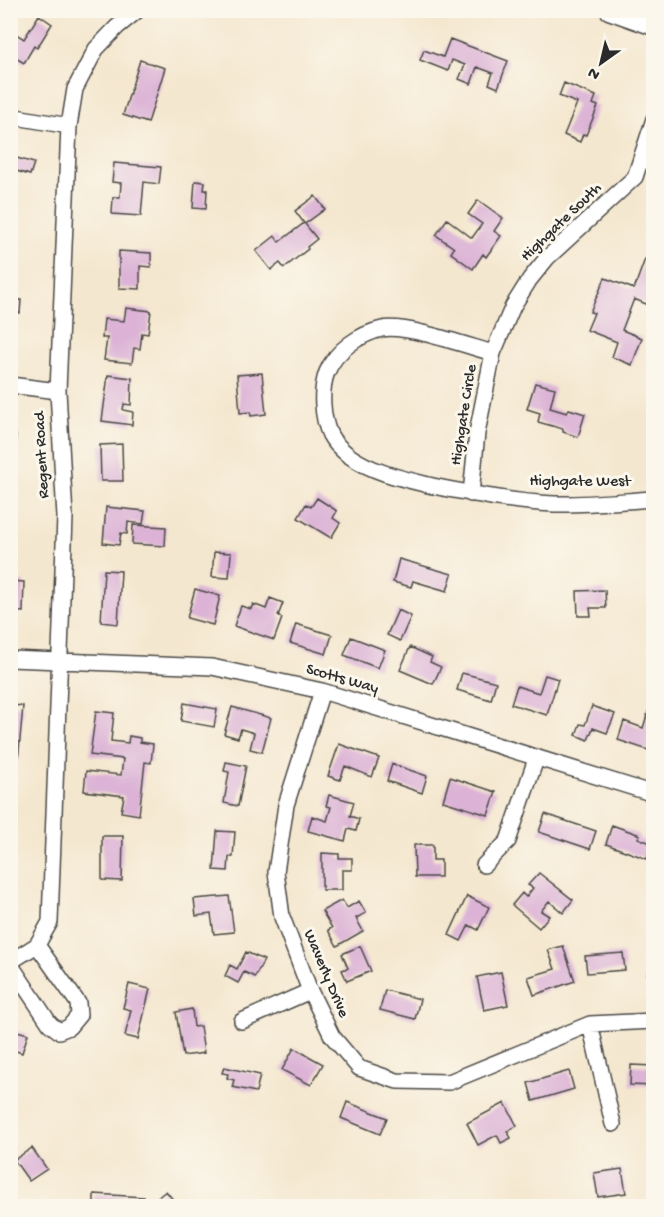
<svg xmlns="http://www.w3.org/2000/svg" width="664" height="1217" font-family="'Gochi Hand',sans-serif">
<rect width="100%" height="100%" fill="#fbf7ec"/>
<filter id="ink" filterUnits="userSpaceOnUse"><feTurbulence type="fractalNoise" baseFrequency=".0167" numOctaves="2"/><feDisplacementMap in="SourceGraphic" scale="12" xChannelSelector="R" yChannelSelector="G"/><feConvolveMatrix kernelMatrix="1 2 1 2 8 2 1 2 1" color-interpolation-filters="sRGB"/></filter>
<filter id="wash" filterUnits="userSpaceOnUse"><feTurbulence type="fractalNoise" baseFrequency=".008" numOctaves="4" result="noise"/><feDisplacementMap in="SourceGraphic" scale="24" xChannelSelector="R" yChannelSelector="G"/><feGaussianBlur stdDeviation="1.35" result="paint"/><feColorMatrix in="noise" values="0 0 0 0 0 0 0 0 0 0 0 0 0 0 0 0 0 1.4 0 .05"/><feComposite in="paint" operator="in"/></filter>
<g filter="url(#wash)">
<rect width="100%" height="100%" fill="#f4e7cf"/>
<g id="blocks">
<!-- building -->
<path fill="#dcb3d6" d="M39 15 52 24 37 48 34 46 24 63 16 58 10 67V30L24 39Z
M450 39 508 61 498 88 489 84 493 73 477 67 471 84 459 79 465 65 452 60 448 71 420 60 424 50 443 57Z
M140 60 165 68 148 123 123 115Z
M564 83 596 96 593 104 598 106 586 135 583 134 580 142 564 135 577 103 559 96Z
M10 156 34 163 30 175 13 170 10 176Z
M114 163 161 167 159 184 144 182 141 216 112 214 113 197H120L121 183 112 182Z
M195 181 205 182 204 190H207L206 209 193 208Z
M315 196 325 209 305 224 317 239 307 247 308 249 284 268 280 263 271 270 256 251 275 236 279 242 304 223 295 211Z
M478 200 503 218 494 231 501 236 486 257 483 254 473 269 451 253 454 248 436 235 447 219 472 238 482 224 468 214Z
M119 251 151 253V267L140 266V289L119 288Z
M645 259 654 263V299L651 306 634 299 622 330 642 338 632 365 612 357 617 342 587 330 594 313 590 312 605 278 634 289Z
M10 299 21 300 20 313 10 312Z
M126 308 151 311 148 334 142 333 140 349 134 348 132 363 104 360 107 338H102L104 319 124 321Z
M262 373 266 414 251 416 250 412 240 413 237 375Z
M108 375 132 378 131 405 124 404 123 410 133 412 132 425 102 421Z
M535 383 555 388 550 408 567 413 569 409 585 414 578 437 563 432V429L538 422 540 413 527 409Z
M10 434 16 435 15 449H10Z
M122 444 123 481H101L100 445Z
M317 498 337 511 333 518 340 523 331 538 298 518 306 504 311 507Z
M106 507 145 511 143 524 128 522 127 534 121 533 119 545 103 543Z
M133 525 166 527 165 546 132 544Z
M214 552 231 553 229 578 212 577Z
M399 559 452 574 447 591 413 581 411 587 393 582Z
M104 570 121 571 118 624 101 622Z
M11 581 24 582 23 612 10 611Z
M195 589 220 596 213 625 187 618Z
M605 590 606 608H590L591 616H578L577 591Z
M270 598 283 603 278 616 282 618 274 640 234 626 241 606 251 609 253 604 266 609Z
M398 610 411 616 400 641 387 635Z
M296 624 332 635 326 654 290 643Z
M351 637 385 650 378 668 344 655Z
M410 647 432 657 430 662 441 667 433 684 400 670Z
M462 673 496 682 491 700 457 690Z
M545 675 558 679 547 715 511 704 517 686 539 693Z
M184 703 217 709 214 727 181 721Z
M10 705 23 706 18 761 10 760Z
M592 706 615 714 607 733 593 728 588 740 576 735 580 724 585 725Z
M232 707 271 718 262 752 250 749 254 733 241 729 238 738 224 734Z
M649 709 654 711V752L618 740 624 721 643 728Z
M96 711 114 713 111 741 128 743 129 736 140 738V742L153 744 151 763 145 762 139 815 121 812 124 796 84 791 86 771 121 775 123 759 90 755Z
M339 744 379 758 372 777 345 766 340 780 328 776Z
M226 762 246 766 238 806 224 803 229 772 224 771Z
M392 764 427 776 422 793 387 781Z
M450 777 496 792 488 815 443 801Z
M329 795 354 802 350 816 359 819 356 831 348 829 345 841 308 831 312 816 327 821 331 807 326 806Z
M545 814 596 831 590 849 539 832Z
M612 825 640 835 638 838 653 844 647 859 606 844Z
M217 831 235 832 233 857H229L228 871 214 870Z
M102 836H123L122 881 102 880Z
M414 845H433V860H441V877H415Z
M322 853 339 854V858H352V870H342V890H322Z
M539 873 573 900 563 913 549 901 541 911 549 916 539 928 512 905 522 893 526 897 533 888 528 885Z
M229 896 234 932 214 934 211 914 196 916 194 899Z
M467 896 489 907 478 930 469 925 461 941 449 935Z
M342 900 347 908 359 901 366 913 356 918 363 931 337 946 328 930 332 928 322 911Z
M360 946 371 971 347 981 342 970 348 968 342 954Z
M563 946 575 981 534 995 528 977 555 969 548 950Z
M246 952 264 960 255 977 244 972 238 983 225 976 230 965 237 969Z
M623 953 625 970 587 973 585 956Z
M654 956V976L647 974Z
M501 972 508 1005 484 1010 477 977Z
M129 984 150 989 138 1039 125 1036 131 1010 123 1008Z
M385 990 420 999 415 1019 380 1010Z
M192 1009 194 1027 200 1026 204 1053 183 1056 176 1012Z
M10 1029 28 1034 22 1053 10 1049Z
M294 1048 323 1064 311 1085 282 1070Z
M631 1065 654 1066V1086L630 1085Z
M224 1067 260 1075 256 1092 232 1087 234 1080 227 1078 228 1074 222 1073Z
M569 1071 574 1089 533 1101 528 1083Z
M347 1102 387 1118 380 1134 341 1118Z
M505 1103 517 1126 507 1131 511 1138 501 1143 497 1135 478 1145 467 1123Z
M32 1148 47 1169 29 1181 14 1160Z
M622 1169 626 1193 598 1197 594 1173Z
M166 1191 178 1206H156L152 1202Z
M94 1194 144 1197 143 1206H94Z"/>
</g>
</g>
<g filter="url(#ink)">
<use href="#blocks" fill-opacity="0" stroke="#494744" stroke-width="1.5"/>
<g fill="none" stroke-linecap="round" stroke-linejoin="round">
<defs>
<path id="minor" d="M10 116 69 126
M493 353C468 346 405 324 382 329 360 334 336 350 327 372 320 390 322 418 330 435 333 441 342 450 348 455 373 473 404 479 433 486 473 494 513 502 554 504 587 505 620 501 654 499
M10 385 58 391
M471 494 477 433 493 353 513 306 530 279 547 258 635 177 654 119
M10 659 212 667 322 691 654 794
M322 691 286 805 276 872 282 917 310 991 332 1036 359 1068 397 1081 449 1082 590 1024 654 1021
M484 865 508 841 536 759
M10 962 37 945 50 922 65 517 58 391 69 126 75 89 96 49 117 27 138 10
M10 964 50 1024 59 1031 69 1027 79 1015 78 1003 37 945
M242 1021 310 991
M590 1024 613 1124"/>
<path id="tertiary" d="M609 10 654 26"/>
</defs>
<!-- minor casing -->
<use href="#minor" stroke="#494744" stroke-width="18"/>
<!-- tertiary casing -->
<use href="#tertiary" stroke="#494744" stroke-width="21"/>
<!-- minor -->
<use href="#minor" stroke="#fff" stroke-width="15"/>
<!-- tertiary -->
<use href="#tertiary" stroke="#fff" stroke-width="18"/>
</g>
</g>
<g text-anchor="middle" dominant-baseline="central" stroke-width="6" stroke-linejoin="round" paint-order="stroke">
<!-- street labels -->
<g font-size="16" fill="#2b2b2b" stroke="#fbf7ec">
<text transform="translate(562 223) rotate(-44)">Highgate South</text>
<text transform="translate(465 415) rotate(-81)">Highgate Circle</text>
<text transform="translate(43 455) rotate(-93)">Regent Road</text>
<text x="580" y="482">Highgate West</text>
<text transform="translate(342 680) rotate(16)">Scotts Way</text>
<text transform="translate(325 974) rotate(67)">Waverly Drive</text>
</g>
</g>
<!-- margin -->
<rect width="664" height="1217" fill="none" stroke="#fbf7ec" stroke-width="36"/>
<!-- north arrow -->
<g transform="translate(601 63) rotate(214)" stroke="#fbf7ec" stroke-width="4.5" paint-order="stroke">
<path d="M0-4.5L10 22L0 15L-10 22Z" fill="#2b2b2b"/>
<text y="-9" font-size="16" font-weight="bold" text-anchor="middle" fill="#2b2b2b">N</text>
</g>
</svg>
